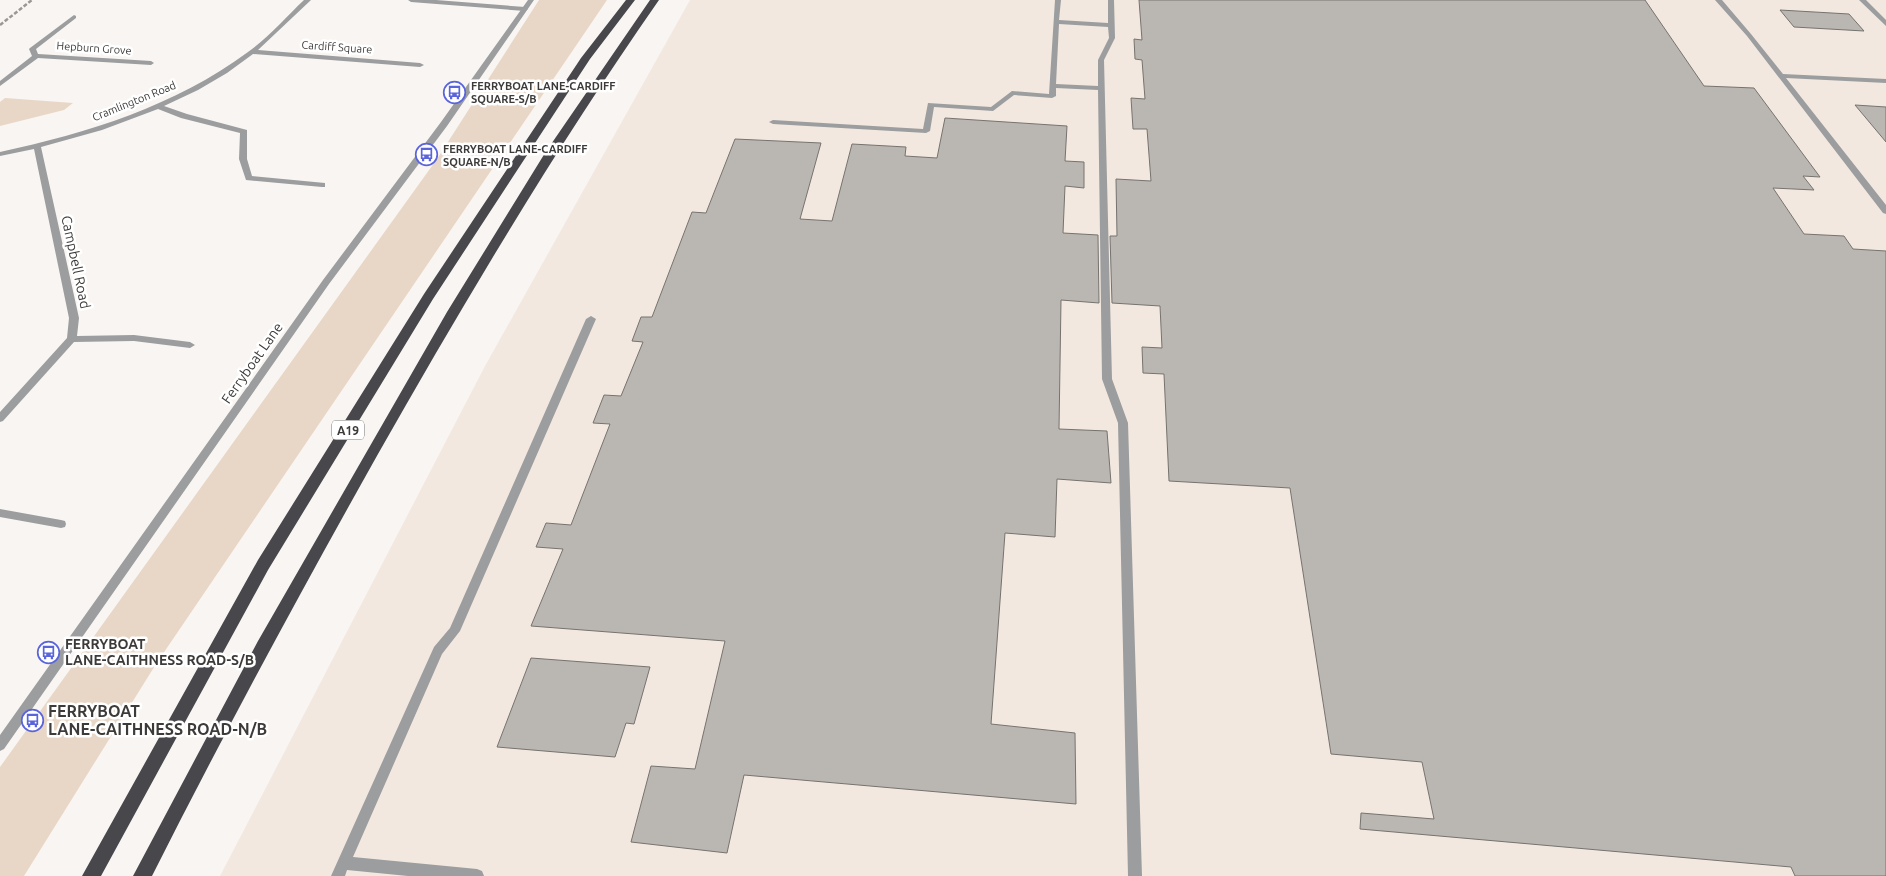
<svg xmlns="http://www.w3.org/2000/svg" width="1886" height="876" font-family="Ubuntu,sans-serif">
<rect width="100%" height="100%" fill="#f9f5f2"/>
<!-- built -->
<path fill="#f2e8df" d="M690 0H1886V876H220L485 366Z"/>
<!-- green -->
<path fill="#e8d7c6" d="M539 0H607L156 664 24 876H0V767L437 159Z
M5 98 73 103 64 110 0 126V102Z"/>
<!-- building -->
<path fill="#bab6b2" stroke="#76736f" d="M1139 0H1645L1704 86 1754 88 1820 177 1803 176 1814 190 1773 188 1804 234 1844 236 1853 249 1886 251V876H1795L1791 867 1360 829 1361 813 1434 819 1422 762 1331 754 1290 488 1169 481 1164 374 1143 373 1142 347 1162 348 1160 306 1112 303 1110 236H1117L1116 179 1151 181 1147 129H1133L1131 98 1145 99 1142 60 1135 59 1134 39 1142 40Z
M1780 10 1849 14 1864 31 1794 27Z
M1855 105 1886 107V142Z
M945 118 1067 126 1065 161 1084 162V188L1065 186 1063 233 1098 235 1099 303 1061 300 1059 429 1107 431 1111 483 1057 479 1055 537 1005 533 991 724 1075 733 1076 804 744 775 727 853 631 842 651 766 695 769 725 641 531 626 563 549 536 547 546 523 571 525 610 424 593 423 604 395 621 396 643 342 632 341 641 317H652L692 212 706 213 735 139 821 143 800 219 832 221 852 144 906 147 905 156 937 158Z
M531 658 650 667 634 724 626 723 615 757 497 747Z"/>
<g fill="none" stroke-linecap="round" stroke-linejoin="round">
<!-- path -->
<path stroke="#9a9795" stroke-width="2.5" stroke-dasharray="4 2" stroke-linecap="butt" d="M0 25 32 0"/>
<!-- service -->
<path fill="#9c9d9f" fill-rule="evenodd" d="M1055 0H1061L1059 20 1108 23V0H1114L1115 38 1104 60 1112 379 1128 423 1142 876H1128L1118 423 1102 379 1098 90 1056 88V96L1052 98 1014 95 993 111 934 107 930 131 926 133 773 124 769 122 773 120 923 129 928 103 991 107 1012 91 1049 94ZM1059 24 1108 27 1109 38 1098 60V86L1056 84Z
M1715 0H1722L1751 34 1783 74 1886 79V83L1786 78 1886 205V214L1883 213 1747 36Z
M1859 0H1866L1886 20V26Z
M591 316 596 319 460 631 442 654 353 857 477 869 482 871 484 876H408L347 870 345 876H331L434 647 450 628 586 319Z"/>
<!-- minor -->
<path fill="#9c9d9f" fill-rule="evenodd" d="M304 0H311L258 50 420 63 424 65 420 67 253 54 227 73 198 90 164 106 187 114 247 130V159L252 176 325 183V187H322L246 180 239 159 240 133 181 118 158 109 102 130 41 147 79 318 77 336 134 335 190 342 195 345 190 348 134 341 74 342 3 421 0 422V412L67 338 69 318 34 149 0 156V152C88 133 175 106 248 52 269 37 286 17 304 0Z
M408 0H436L525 7 528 9 525 11 411 2Z
M74 15 76 16V18L36 49 38 54 151 61 154 63 151 65 38 58 0 86V81L32 56 29 49 30 48Z
M0 509 61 520 65 521 66 524 65 527 61 528 0 517Z"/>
<!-- tertiary -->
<path fill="#9c9d9f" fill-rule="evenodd" d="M528 0H534L447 126 329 284 4 749 0 751V735L323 280 441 122Z"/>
<!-- trunk -->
<path fill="#48484c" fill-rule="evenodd" d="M626 0H635L590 59 433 299 268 570 101 876H82L258 560 424 294 581 58Z
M650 0H659C557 146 466 299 378 454 300 593 224 733 152 876H133L258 641 447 312 545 153Z"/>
</g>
<!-- icons -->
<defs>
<symbol id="bus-ring" viewBox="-11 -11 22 22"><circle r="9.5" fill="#fff" stroke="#5a64db" stroke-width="1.5"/><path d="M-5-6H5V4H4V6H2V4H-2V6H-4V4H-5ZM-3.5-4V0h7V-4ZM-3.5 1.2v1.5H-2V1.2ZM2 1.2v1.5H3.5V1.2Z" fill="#5a64db"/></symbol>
</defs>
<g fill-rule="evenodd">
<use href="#bus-ring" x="442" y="80" width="25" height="25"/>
<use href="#bus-ring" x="414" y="142" width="25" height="25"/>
<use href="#bus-ring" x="36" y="640" width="25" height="25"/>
<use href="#bus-ring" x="20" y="708" width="25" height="25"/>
</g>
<g text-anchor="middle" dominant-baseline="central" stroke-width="5" stroke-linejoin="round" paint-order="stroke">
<!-- far-street labels -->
<g font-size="11" fill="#3c3b39" stroke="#fff">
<text transform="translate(337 47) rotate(4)">Cardiff Square</text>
<text transform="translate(94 48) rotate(4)">Hepburn Grove</text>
<text transform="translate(134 101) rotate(-22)">Cramlington Road</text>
</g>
<!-- far-poi labels -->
<g font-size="11" font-weight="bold" fill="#3c3b39" stroke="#fff" text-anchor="start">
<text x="471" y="86">FERRYBOAT LANE-CARDIFF<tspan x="471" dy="13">SQUARE-S/B</tspan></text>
<text x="443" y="149">FERRYBOAT LANE-CARDIFF<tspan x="443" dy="13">SQUARE-N/B</tspan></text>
</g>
<!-- shield labels -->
<rect fill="#fff" stroke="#767674" stroke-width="1" x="332" y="420.5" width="32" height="19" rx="4"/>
<g font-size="12" font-weight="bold" fill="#3c3b39">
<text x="348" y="430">A19</text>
</g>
<!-- street labels -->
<g font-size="14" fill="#3c3b39" stroke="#fff">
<text transform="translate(76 262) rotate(78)">Campbell Road</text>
<text transform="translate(252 363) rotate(-55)">Ferryboat Lane</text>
</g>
<!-- poi labels -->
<g font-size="14" font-weight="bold" fill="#3c3b39" stroke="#fff" text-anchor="start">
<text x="65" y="644">FERRYBOAT<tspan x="65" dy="16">LANE-CAITHNESS ROAD-S/B</tspan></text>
</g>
<!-- near-poi labels -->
<g font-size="16" font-weight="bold" fill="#3c3b39" stroke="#fff" text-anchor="start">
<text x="48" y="711">FERRYBOAT<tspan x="48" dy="18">LANE-CAITHNESS ROAD-N/B</tspan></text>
</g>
</g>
</svg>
